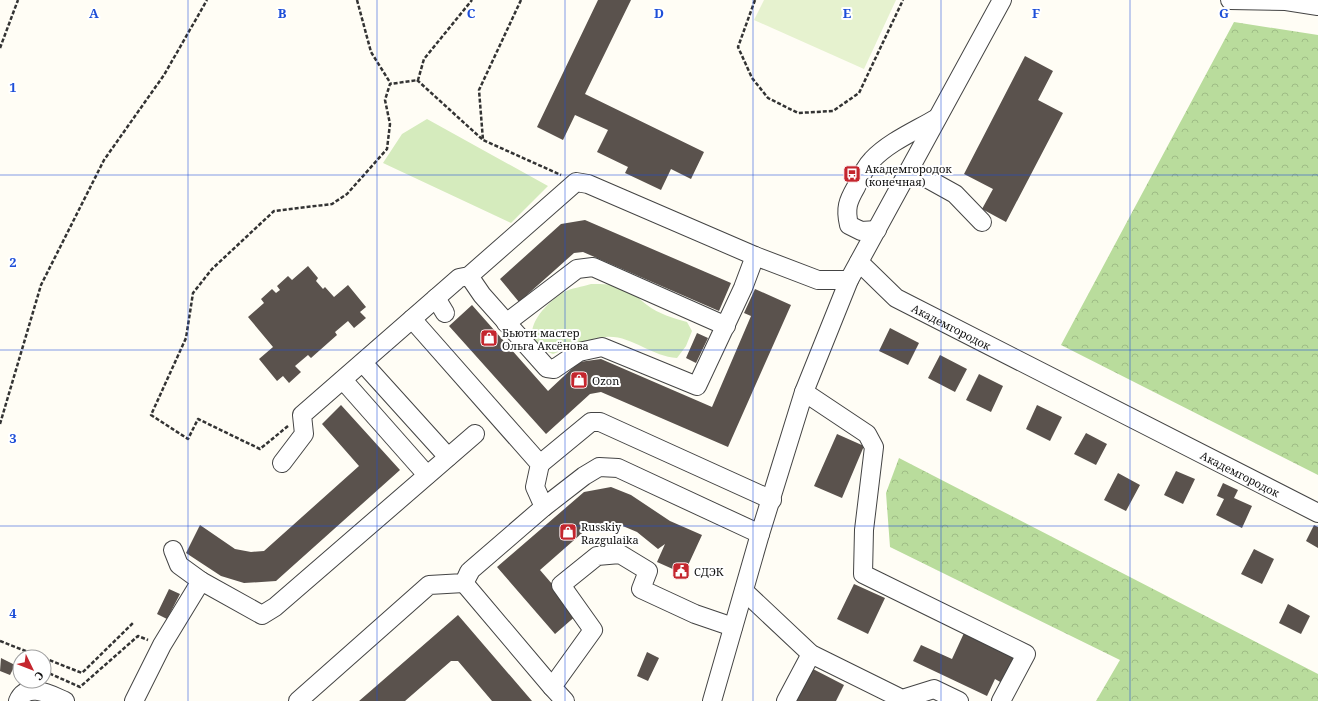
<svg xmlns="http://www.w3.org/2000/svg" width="1318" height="701" font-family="'Noto Serif',serif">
<defs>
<pattern id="forest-crowns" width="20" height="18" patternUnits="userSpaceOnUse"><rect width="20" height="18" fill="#b9dc9c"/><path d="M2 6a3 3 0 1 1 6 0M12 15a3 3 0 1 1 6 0" fill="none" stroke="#9ebc85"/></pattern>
</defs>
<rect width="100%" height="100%" fill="#fffdf5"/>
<!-- forest -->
<path fill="url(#forest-crowns)" d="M1234 22 1318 35V475L1061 345Z
M899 458 1318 674V701H1096L1120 660 890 547 886 493Z"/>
<!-- park -->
<path fill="#d5ebbd" d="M427 119 548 186 511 223 383 163 402 134Z
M591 284C602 284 614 284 625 288 634 292 639 299 647 305 659 314 673 318 687 322L692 331 686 346 677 358C652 357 631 335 606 337 587 338 570 348 553 354 512 341 540 307 564 292 571 288 582 287 591 284Z"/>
<!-- pitch -->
<path fill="#e6f2cf" d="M764 0H896L864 69 754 20Z"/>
<!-- building -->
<path fill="#5a524d" d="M598 0H631L585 94 704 152 691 179 671 169 661 190 625 173 628 167 597 152 608 130 575 115 563 140 537 127Z
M1025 56 1053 71 1038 100 1063 113 1006 222 982 209 993 189 964 174Z
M585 220 731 283 719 311 583 252 574 253 519 302 500 279 561 224Z
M308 266 318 278 316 281 323 289 325 287 334 297 348 285 366 307 360 312 366 318 354 328 348 321 335 332 337 335 311 358 308 355 295 366 301 372 289 383 283 376 277 381 259 359 273 347 248 317 264 303 261 299 272 289 276 293 280 290 277 286 288 276 292 280Z
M755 289 791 305 728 447 601 392 590 394 546 434 449 326 472 305 548 391 579 362 601 359 712 407 751 316 744 313Z
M890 328 919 343 908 365 879 351Z
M697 333 708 338 696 363 686 358Z
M940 355 967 369 955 392 928 378Z
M979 374 1003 386 991 412 966 400Z
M341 405 400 470 276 581 244 583 221 576 186 553 200 525 235 549 251 552 264 551 359 466 322 424Z
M1037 405 1062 417 1050 441 1026 429Z
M1086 433 1107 444 1096 465 1074 454Z
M837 434 864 446 842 498 814 486Z
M1176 471 1195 479 1183 504 1164 495Z
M1118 473 1140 485 1126 511 1104 500Z
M1223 483 1238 490 1234 498 1252 506 1242 528 1216 515 1224 499 1217 496Z
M611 487 631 495 670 521 702 535 684 574 657 562 665 544 658 549 637 532 618 524 604 523 589 527 540 570 578 614 555 634 497 567 584 492Z
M1314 525 1318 527V548L1306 541Z
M1254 549 1274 559 1262 584 1241 574Z
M854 584 885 598 868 634 837 619Z
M169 589 180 594 167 619 157 614Z
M1288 604 1310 616 1301 634 1279 623Z
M458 615 532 701H492L458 661H451L405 701H359Z
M964 633 1014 657 1002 683 995 679 987 696 913 661 921 645 952 659Z
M647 652 659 658 648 681 637 676Z
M1 658 15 665 10 675 0 671Z
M813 669 844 685 836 701H796Z"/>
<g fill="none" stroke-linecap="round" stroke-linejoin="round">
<defs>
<g id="minor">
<path d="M1230 0 1286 1 1318 6"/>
<path d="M910 169 955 194 982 222"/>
<path d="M877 230 861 231 849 225C845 208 848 201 856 187 860 178 865 167 872 160 889 142 915 131 937 118"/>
<path id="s1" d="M859 262 896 298 1318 513"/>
<path d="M469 276 482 295 547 368 554 369 579 352 602 347 697 386 743 288 755 256"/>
<path d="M436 298 445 313"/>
<path d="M412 319 540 464 535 487 544 507 584 476 599 467 618 468 760 534"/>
<path d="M506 323 577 269 593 267 726 326"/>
<path d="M363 363 448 457"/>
<path d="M343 380 427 475"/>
<path d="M804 392 867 434 874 447 864 530 863 574 1026 654 1001 701"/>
<path d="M282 463 304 434 302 415 459 278 469 276 576 182 588 184 755 256 818 280H849"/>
<path d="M540 464 591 422H600L772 500"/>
<path d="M544 507 471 570 464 583 552 687"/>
<path d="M173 550 179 565 201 581"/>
<path d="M744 591 811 654 902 699 934 689 959 701"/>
<path d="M18 701C27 681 51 695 65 701"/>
<path d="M134 701 162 645 201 581 262 615 275 607 475 434"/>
<path d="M298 701 429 585 464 583 469 572"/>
<path d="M565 701 552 687 593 630 561 585 597 556 620 554 648 571 641 589 695 614 733 627"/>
<path d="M712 701 760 534 804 392 849 280 1002 0"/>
<path d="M786 701 811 654"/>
</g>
</defs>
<!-- minor casing -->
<use href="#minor" stroke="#444" stroke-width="20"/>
<!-- path -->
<path stroke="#333" stroke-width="2.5" stroke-dasharray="4 2" stroke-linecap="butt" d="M357 0 371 52 391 84
M521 0 479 90 483 140 561 175
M755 0 738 47 752 78 768 98 798 113 833 111 859 93 903 0
M0 48 18 0
M417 80 483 140
M0 424 41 285 104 160 164 75 207 0
M288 426 260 449 198 419 188 439 151 415 186 338 193 293 212 269 274 211 332 204 347 194 387 149 390 124 385 100 390 84 418 80 424 59 472 0
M0 641 41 657
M44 658 82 673 134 622
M44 671 80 687 138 636 148 640"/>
<!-- minor -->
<use href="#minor" stroke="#fff" stroke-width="18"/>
</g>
<!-- grid -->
<path fill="none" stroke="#1d4ed8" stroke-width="1" stroke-opacity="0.55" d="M188 0V701M377 0V701M565 0V701M753 0V701M941 0V701M1130 0V701M0 175H1318M0 350H1318M0 526H1318"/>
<!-- icons -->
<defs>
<symbol id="bus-square" viewBox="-11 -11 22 22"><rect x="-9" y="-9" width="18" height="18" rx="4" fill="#c4262e" stroke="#fff"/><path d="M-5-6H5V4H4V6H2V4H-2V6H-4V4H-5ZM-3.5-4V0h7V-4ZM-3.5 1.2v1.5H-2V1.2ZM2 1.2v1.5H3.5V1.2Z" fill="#fff"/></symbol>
<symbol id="shop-square" viewBox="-11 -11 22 22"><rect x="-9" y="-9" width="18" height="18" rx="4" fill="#c4262e" stroke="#fff"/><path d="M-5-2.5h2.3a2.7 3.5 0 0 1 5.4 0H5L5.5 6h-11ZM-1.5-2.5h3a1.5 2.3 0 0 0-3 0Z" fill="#fff"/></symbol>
<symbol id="civic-square" viewBox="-11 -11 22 22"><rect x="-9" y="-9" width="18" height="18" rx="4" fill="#c4262e" stroke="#fff"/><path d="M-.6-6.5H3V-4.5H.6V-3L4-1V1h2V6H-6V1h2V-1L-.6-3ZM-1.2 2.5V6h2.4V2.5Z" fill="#fff"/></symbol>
</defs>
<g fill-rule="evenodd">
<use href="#bus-square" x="842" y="164" width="20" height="20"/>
<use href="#shop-square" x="479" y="328" width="20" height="20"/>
<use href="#shop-square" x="569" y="370" width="20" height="20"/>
<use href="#shop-square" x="558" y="522" width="20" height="20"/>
<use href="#civic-square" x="671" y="561" width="20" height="20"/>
</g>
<g text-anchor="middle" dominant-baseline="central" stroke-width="4" stroke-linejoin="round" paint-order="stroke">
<!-- poi labels -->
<g font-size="11" fill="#111" stroke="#fff" text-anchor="start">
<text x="865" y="168">Академгородок<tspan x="865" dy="13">(конечная)</tspan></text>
<text x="502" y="332">Бьюти мастер<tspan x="502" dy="13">Oльга Аксёнова</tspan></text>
<text x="592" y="380">Ozon</text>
<text x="581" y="526">Russkiy<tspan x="581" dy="13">Razgulaika</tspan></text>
<text x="694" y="571">СДЭК</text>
</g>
<!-- street labels -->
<g font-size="11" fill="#111" stroke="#fff">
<text stroke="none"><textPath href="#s1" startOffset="114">Академгородок</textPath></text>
<text stroke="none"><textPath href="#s1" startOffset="438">Академгородок</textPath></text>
</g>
</g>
<g font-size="13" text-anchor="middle" font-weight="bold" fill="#1d4ed8" stroke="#fff" stroke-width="4" stroke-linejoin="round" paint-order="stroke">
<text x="94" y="18">A</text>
<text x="282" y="18">B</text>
<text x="471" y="18">C</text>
<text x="659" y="18">D</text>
<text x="847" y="18">E</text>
<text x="1036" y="18">F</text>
<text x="1224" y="18">G</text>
<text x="13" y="92">1</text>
<text x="13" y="267">2</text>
<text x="13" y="443">3</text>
<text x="13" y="618">4</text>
</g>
<!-- north arrow -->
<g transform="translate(32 669) rotate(133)"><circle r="19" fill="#ffffff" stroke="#a0a0a0"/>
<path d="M0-3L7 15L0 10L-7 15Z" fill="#c4262e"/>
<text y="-6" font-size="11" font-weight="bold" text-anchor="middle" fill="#111111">С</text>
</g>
</svg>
